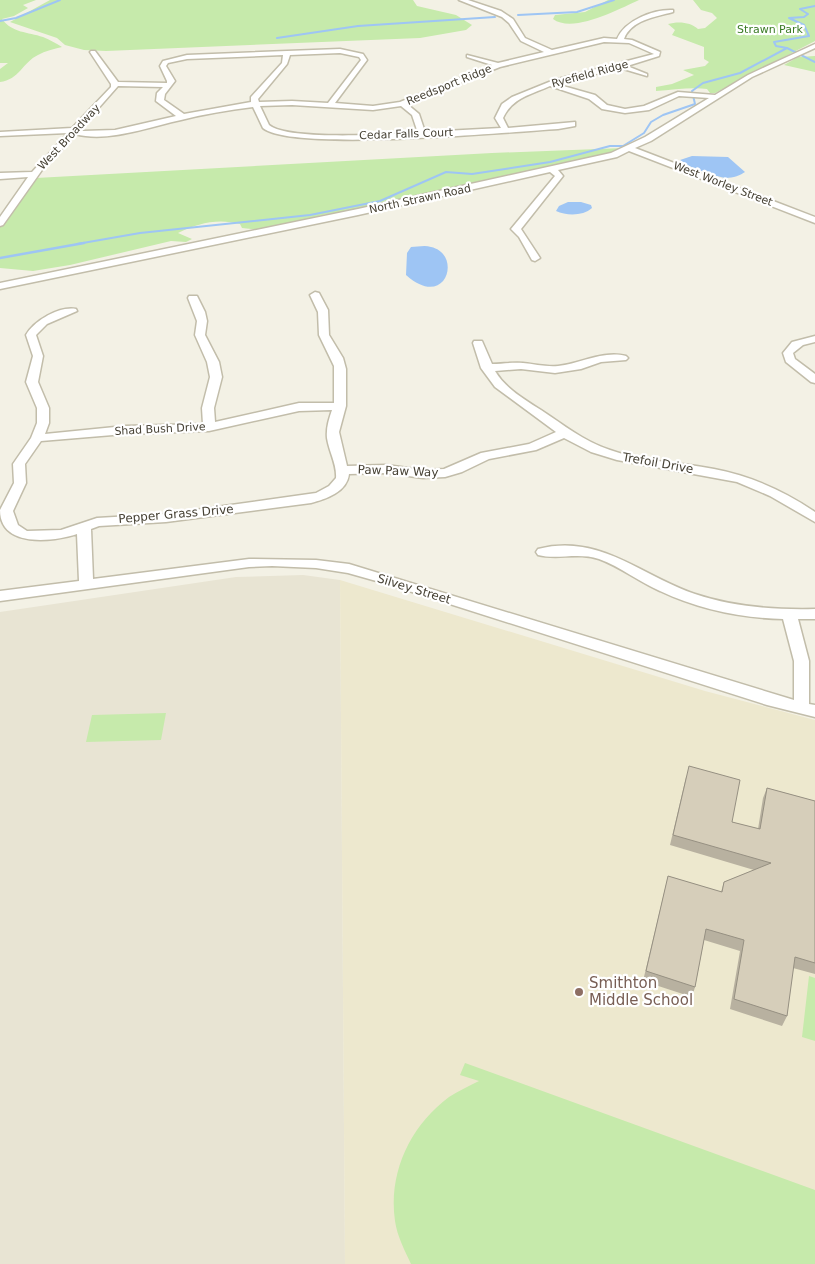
<svg xmlns="http://www.w3.org/2000/svg" width="815" height="1264" font-family="'DejaVu Sans',sans-serif">
<rect width="100%" height="100%" fill="#f3f1e5"/>
<!-- residential -->
<path fill="#e8e4d3" d="M303 575 340 580 345 1264H0V612L236 577Z"/>
<!-- education -->
<path fill="#ede8ce" d="M340 580 705 691 815 720V1264H345Z"/>
<!-- green -->
<path fill="#c6eaab" d="M0 0H36L23 5 28 8 14 16 2 19C12 33 28 32 43 37 50 40 56 43 62 47 54 49 45 51 38 55 23 62 19 80 0 82V69L8 63H0Z
M50 0H413L417 6 456 15 472 25 466 30 420 38 106 51 84 50 65 45 57 38 10 22Z
M608 0H639C619 9 573 34 553 19L555 15 585 12Z
M693 0H815V41L715 93H710L707 89C691 87 673 90 656 91V87L672 84 694 75 683 70 705 66 709 62 704 59V47L672 35 675 30 668 24C678 21 691 22 698 29L705 28 717 18 712 13 701 10Z
M815 56V72L784 65 798 57Z
M624 148 588 159 344 213 327 214 262 230 242 228 240 224C218 218 198 223 178 233L192 239 186 242 171 241 70 265 33 271 0 268V227L36 178 492 153Z
M166 713 161 740 86 742 92 715Z
M809 976 815 978V1041L802 1037Z
M465 1063 815 1190V1264H411C405 1251 397 1236 395 1221 388 1173 410 1126 449 1097 458 1091 469 1086 479 1081L460 1075Z"/>
<!-- water -->
<path fill="#9ec5f4" d="M692 156 728 157 745 172C741 175 733 178 726 178 717 177 686 167 680 160Z
M568 202H581L591 205 592 208C583 216 567 216 556 211L559 206Z
M411 247C417 247 425 245 431 247 463 254 446 311 406 275L407 253Z"/>
<g fill="none" stroke-linecap="round" stroke-linejoin="round">
<!-- stream-far1 -->
<path stroke="#9ec5f4" stroke-width="2" d="M815 6 800 9 808 14 804 17 789 18 804 25 809 36 774 42 776 46 787 48 815 62
M518 15 577 12 614 0
M0 21 16 18 60 0
M277 38 358 26 495 17
M77 244 140 233 310 215 380 201 446 172 472 174 550 162 610 146H623L644 133 651 122 663 115 695 104 692 91 703 83 740 73 787 48"/>
<!-- stream -->
<path stroke="#9ec5f4" stroke-width="2.5" d="M0 258 84 243"/>
<defs>
<path id="minor" d="M459 0H468L501 11 513 19 525 38 552 50 604 38 617 39C625 20 654 9 673 10V12C655 17 631 20 624 39L632 40 660 52 659 56 627 66 647 74V76L620 68 556 84 595 95 607 105 625 109 644 106 678 92 715 95 748 75 815 44V48L752 77 651 141 635 148 815 217V223L629 151 617 157 558 170 563 176 521 229 540 258 535 261 532 260 519 237 511 229 555 176 550 172 358 215 0 289V283L358 209 611 153 645 137 709 98 679 96 649 110 625 113 602 109 589 99 550 86C530 95 512 98 503 118L508 128 575 122V126L558 129C511 132 291 152 263 128L253 107C228 110 205 114 181 120 148 127 108 143 75 134L42 170 3 225 0 226V217L28 177 0 179V173L32 172 68 133 0 136V132L72 128 111 87V84L90 52 91 51H95L118 82 167 83V81L160 66 163 61 187 55 340 49 363 54 367 60 335 103 373 106 400 102 492 65 467 57V55L498 63 544 52 521 41 509 23 502 17ZM604 42 629 43 654 54 554 80 512 97 502 104 495 118 501 128 425 132 419 114 407 104 500 67ZM340 53 359 57 361 60 328 103 292 101 259 102 258 99 287 64 290 55ZM283 55 282 63 251 97V102L184 114 164 100 165 94 175 81 166 66 168 63 187 59ZM118 86 163 87 157 93 156 101 176 116 115 130 83 131 81 128ZM292 105 373 110 401 106 412 115 418 133C389 134 288 141 269 125L260 106Z
M315 292 319 293 328 310 329 335 343 358 346 369V406L339 432 347 466 386 465 423 470 444 469 481 453 529 444 556 432 495 387 481 368 473 343 474 341H482L492 364C502 364 513 362 523 363 534 364 546 367 558 366 580 364 603 350 626 356L628 358 626 360 601 362 581 369 555 373 521 369 495 371C506 389 524 399 541 410 564 425 583 441 610 450 643 462 680 462 714 469 751 476 784 491 815 512V522L770 496 737 482 617 460 591 452 564 438 536 450 489 459 462 472 445 477 423 478 386 473 349 474C347 492 326 499 311 503L166 522 99 526 91 529 93 579 249 559 316 560 349 564 794 700V661L783 619C741 618 698 609 660 591 639 582 621 567 599 559 578 552 557 560 538 555L536 552 538 549C600 533 641 576 695 594 734 607 774 610 815 609V619H798L809 661V704L815 705V717L767 705 387 584 348 573 316 568 272 566 249 567 0 601V591L79 581 77 534C53 542 0 548 0 510L14 483 13 464 31 438 37 423V408L26 382 33 356 26 335C34 321 59 306 76 309L77 311 47 324 36 335 43 356 38 382 49 408V423L45 434 125 426 203 424 202 408 210 377 207 362 195 335 197 321 188 298 189 296H197L205 312 207 321 205 335 219 362 222 377 214 408 215 422 299 403H334V366L319 335 318 312 310 295ZM332 410C329 419 326 428 327 438 329 452 337 464 336 478L329 486 316 493 166 514 97 518 61 530 27 531 18 525 13 511 26 483 25 464 41 441 125 434 209 431 299 411Z
M815 336V342L803 345 793 353 795 359 815 374V383L811 382 786 362 783 353 792 342Z"/>
</defs>
<!-- minor casing -->
<use href="#minor" stroke="#c2bdaa" stroke-width="3"/>
<!-- minor -->
<use href="#minor" fill="#fff" fill-rule="evenodd"/>
</g>
<!-- wall -->
<path fill="#b8b1a0" d="M686 777 732 822 758 829 763 798 767 788 815 801V974L793 968 787 1016 782 1026 730 1009 740 951 704 940 695 987 692 997 643 981 668 876 721 892 724 882 754 870 670 845Z"/>
<!-- building -->
<path fill="#d6ceba" stroke="#969082" d="M689 766 740 780 732 822 760 829 767 788 815 801V963L795 957 787 1016 734 999 744 940 706 929 695 987 646 971 668 876 722 892 724 882 771 863 673 835Z"/>
<!-- markers -->
<circle fill="#8d6e63" stroke="#fff" stroke-width="2" cx="579" cy="992" r="5"/>
<g text-anchor="middle" dominant-baseline="central" stroke-width="4.5" stroke-linejoin="round" paint-order="stroke">
<!-- far-park labels -->
<g font-size="11" fill="#3a7b25" stroke="#fff">
<text x="770" y="29">Strawn Park</text>
</g>
<!-- far-street labels -->
<g font-size="11" fill="#464134" stroke="#fff">
<text transform="translate(590 74) rotate(-15)">Ryefield Ridge</text>
<text transform="translate(449 85) rotate(-22)">Reedsport Ridge</text>
<text transform="translate(406 134) rotate(-2)">Cedar Falls Court</text>
<text transform="translate(69 137) rotate(-47)">West Broadway</text>
<text transform="translate(723 184) rotate(21)">West Worley Street</text>
<text transform="translate(420 199) rotate(-12)">North Strawn Road</text>
<text transform="translate(160 429) rotate(-3)">Shad Bush Drive</text>
</g>
<!-- street labels -->
<g font-size="12" fill="#464134" stroke="#fff">
<text transform="translate(658 463) rotate(10)">Trefoil Drive</text>
<text transform="translate(398 471) rotate(2)">Paw Paw Way</text>
<text transform="translate(176 514) rotate(-5)">Pepper Grass Drive</text>
<text transform="translate(414 589) rotate(17)">Silvey Street</text>
</g>
<!-- near-education labels -->
<g font-size="15" fill="#785e54" stroke="#fff" text-anchor="start">
<text x="589" y="983">Smithton<tspan x="589" dy="17">Middle School</tspan></text>
</g>
</g>
</svg>
